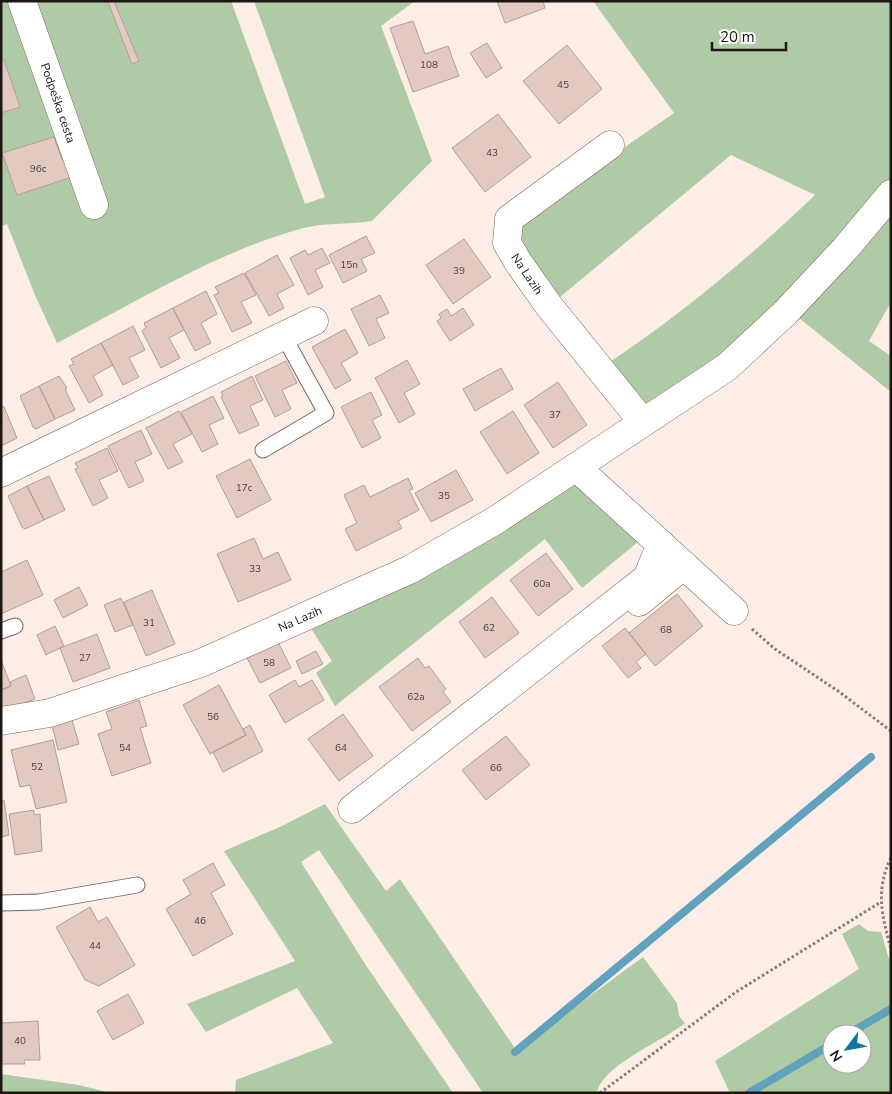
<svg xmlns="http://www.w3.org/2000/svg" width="892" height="1094" font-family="'Nunito Sans',sans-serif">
<rect width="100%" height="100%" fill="#fcede7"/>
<!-- green -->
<path fill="#aecba6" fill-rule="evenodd" d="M1 1H231L305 204 325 197 254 1H415L381 26 432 161 372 221C352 224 327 223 308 227 223 248 134 303 57 343L35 295 7 224 1 226Z
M593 1H891V179L849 232 775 312 656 407 639 405 605 365C680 316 751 256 815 195L731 155 554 302 524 260 517 228 602 163 674 113Z
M891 207V302L869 341 891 356V392L794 314Z
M585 481 644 537 582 588 545 539 335 706 316 673 332 661 308 624 566 486Z
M325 804 386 891 400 879 516 1050 643 957 677 1003 679 1016 685 1023C664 1041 602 1065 597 1093H483L319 850 301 862 367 967 453 1093H235L236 1080 333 1043 297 988 206 1032 187 1004 295 961 224 851 282 826Z
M859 924 868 931 881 932 891 966V1093H730L715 1061 859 969 842 934ZM832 1034H862V1064H832Z
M1 1074 79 1085 111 1093H1Z"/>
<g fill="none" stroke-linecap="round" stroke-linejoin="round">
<!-- stream -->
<path stroke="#60a1be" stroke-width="8" d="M848 1034 891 1009
M515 1052 871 757
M749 1093 832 1044"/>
</g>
<!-- building -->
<path fill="#e2c9c2" stroke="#b59d97" d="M114 1 139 61 132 64 108 2Z
M497 1H543L545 8 505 23Z
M413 21 425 54 448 46 459 76 413 92 390 28Z
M487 43 502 68 486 78 470 53Z
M567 45 602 89 559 124 523 81Z
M4 60 20 107 1 113V61Z
M498 114 531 157 485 192 452 148Z
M54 137 62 160 65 159 72 177 17 195 2 153Z
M366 236 375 253 361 259 367 271 343 283 329 255Z
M464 239 491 277 453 304 426 265Z
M322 248 330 263 315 270 323 287 308 295 290 258 305 250 308 255Z
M277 255 294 285 277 294 284 308 269 316 245 273Z
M244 273 256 295 241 302 252 323 232 332 214 295 219 293 215 287Z
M206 291 217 314 201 323 211 343 195 351 173 308Z
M380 295 389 313 376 319 385 338 369 346 351 309Z
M173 308 184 330 169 338 180 358 161 368 142 331 146 328 144 323Z
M463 308 474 325 450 341 437 321 441 318 439 314 447 309 451 316Z
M133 326 145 350 129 358 139 377 123 385 101 343Z
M345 329 358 353 341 363 351 380 335 389 312 347Z
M101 343 113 365 93 376 103 395 89 403 69 366 74 364 71 359Z
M407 360 420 384 404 393 415 414 399 423 375 378Z
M286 361 297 383 282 390 291 409 275 417 255 376Z
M501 368 513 389 475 411 463 389Z
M59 376 67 388 65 389 75 410 55 419 39 386Z
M252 376 263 400 250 406 259 425 239 434 221 397 223 396 221 392Z
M558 382 587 425 553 448 524 405Z
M39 386 55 419 36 429 33 427 20 396Z
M371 392 382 415 372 420 381 438 362 448 341 407Z
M213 396 224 418 209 425 218 444 202 452 181 412Z
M1 406 4 407 17 438 1 446Z
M179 411 192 434 173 444 183 462 168 469 146 428Z
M513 411 539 453 507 474 480 432Z
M141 430 152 454 135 462 144 481 129 488 108 446Z
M107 448 118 471 99 480 108 498 93 506 75 469 78 468 75 463Z
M250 459 271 500 237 518 216 476Z
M456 470 473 500 431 522 415 493Z
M49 476 65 510 44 520 27 486Z
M408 478 413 489 409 490 419 510 398 521 402 528 356 551 345 529 357 523 344 495 364 485 370 497Z
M27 486 44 520 25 529 22 527 8 496Z
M254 538 263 559 278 552 291 580 238 602 217 554Z
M546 553 573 589 538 616 510 580Z
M27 560 43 595 1 614V572Z
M79 587 88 605 63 618 54 600Z
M152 590 175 644 146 656 124 602Z
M677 594 703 626 655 666 629 633Z
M492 597 519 633 485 658 459 622Z
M121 598 133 625 115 632 104 605Z
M55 626 64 646 46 655 37 635Z
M625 628 646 654 636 662 641 668 628 678 602 646Z
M97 634 110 668 73 682 60 648Z
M278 642 291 668 260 683 247 658Z
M316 651 323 664 302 674 296 661Z
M418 658 425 668 429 666 446 689 443 692 451 702 412 731 379 687Z
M1 660 11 686 1 690Z
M26 675 35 699 4 711 1 703V690L11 686 10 682Z
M295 680 299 687 312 680 324 700 285 723 269 695Z
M219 685 246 735 210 754 183 705Z
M139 700 147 726 140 728 151 763 112 776 98 734 112 729 106 712Z
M343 714 373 756 339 781 308 739Z
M72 720 79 744 58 750 52 725Z
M250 725 263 751 223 772 213 752 246 735 243 729Z
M506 736 530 765 486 800 462 770Z
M53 740 67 802 36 809 30 785 20 787 11 750Z
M4 800 9 835 1 837V801Z
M34 810V815L40 814 42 851 15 855 9 814Z
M213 863 225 885 211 893 233 934 193 956 166 909 191 894 183 880Z
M90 907 98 922 107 917 135 965 99 986 85 980 56 927Z
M128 994 144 1023 113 1040 97 1011Z
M38 1021 40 1060H24L25 1064H1V1023Z"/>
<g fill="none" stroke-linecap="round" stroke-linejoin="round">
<defs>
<path id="service" d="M263 450 326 413 283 335
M1 631 15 626
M1 903 39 902 137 885"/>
<path id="minor" d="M22 1 94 205
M610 145 509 219 507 243 518 262 549 306 642 421
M576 467 734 611
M1 473 314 321
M639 602 684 565
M1 721 50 713 201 663 409 570 496 520 727 367 785 313 845 249 891 194
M352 809 647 578 661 544"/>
</defs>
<!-- service casing -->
<use href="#service" stroke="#7b665d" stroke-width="17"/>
<!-- minor casing -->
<use href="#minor" stroke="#7b665d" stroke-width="29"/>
<!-- path -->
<path stroke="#877c77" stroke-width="3" stroke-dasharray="2.5 2.5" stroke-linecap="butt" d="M752 629 775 649 838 691 891 731
M891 858C875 890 882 916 891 949
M600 1093 736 992 881 902"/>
<!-- service -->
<use href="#service" stroke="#fff" stroke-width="15"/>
<!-- minor -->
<use href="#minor" stroke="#fff" stroke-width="28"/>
</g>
<g text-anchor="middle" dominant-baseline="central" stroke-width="5" stroke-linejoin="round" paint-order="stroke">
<!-- number labels -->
<g font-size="10" fill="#4f433f">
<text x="429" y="65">108</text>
<text x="563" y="85">45</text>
<text x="492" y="153">43</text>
<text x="38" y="169">96c</text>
<text x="349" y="265">15n</text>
<text x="459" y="271">39</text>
<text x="555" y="415">37</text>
<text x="244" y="488">17c</text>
<text x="444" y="496">35</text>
<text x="255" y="569">33</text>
<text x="542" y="584">60a</text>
<text x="149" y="623">31</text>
<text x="489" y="628">62</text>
<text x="666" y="630">68</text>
<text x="85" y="658">27</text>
<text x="269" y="663">58</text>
<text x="416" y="697">62a</text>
<text x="213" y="717">56</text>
<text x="125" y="748">54</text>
<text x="341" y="748">64</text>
<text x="37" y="767">52</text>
<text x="496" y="768">66</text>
<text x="200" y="921">46</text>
<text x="95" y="946">44</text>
<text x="20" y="1041">40</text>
</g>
<!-- street labels -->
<g font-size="12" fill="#1e1613" stroke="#fefefe">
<text transform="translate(58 103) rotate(71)">Podpeška cesta</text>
<text transform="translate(527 274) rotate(56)">Na Lazih</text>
<text transform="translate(300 619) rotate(-24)">Na Lazih</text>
</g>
</g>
<!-- border -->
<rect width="892" height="1094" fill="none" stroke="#1e1613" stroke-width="5"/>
<!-- north arrow -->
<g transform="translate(847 1049) rotate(238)"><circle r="24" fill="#fefefe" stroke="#a4a1a0"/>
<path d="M0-4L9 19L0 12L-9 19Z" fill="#1376a2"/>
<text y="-8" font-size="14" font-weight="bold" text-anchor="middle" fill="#1e1613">N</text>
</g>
<!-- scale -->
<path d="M712 42v8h74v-8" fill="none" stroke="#1e1613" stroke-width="2.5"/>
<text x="720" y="42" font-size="15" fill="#1e1613" stroke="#fefefe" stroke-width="4" paint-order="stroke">20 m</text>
</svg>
